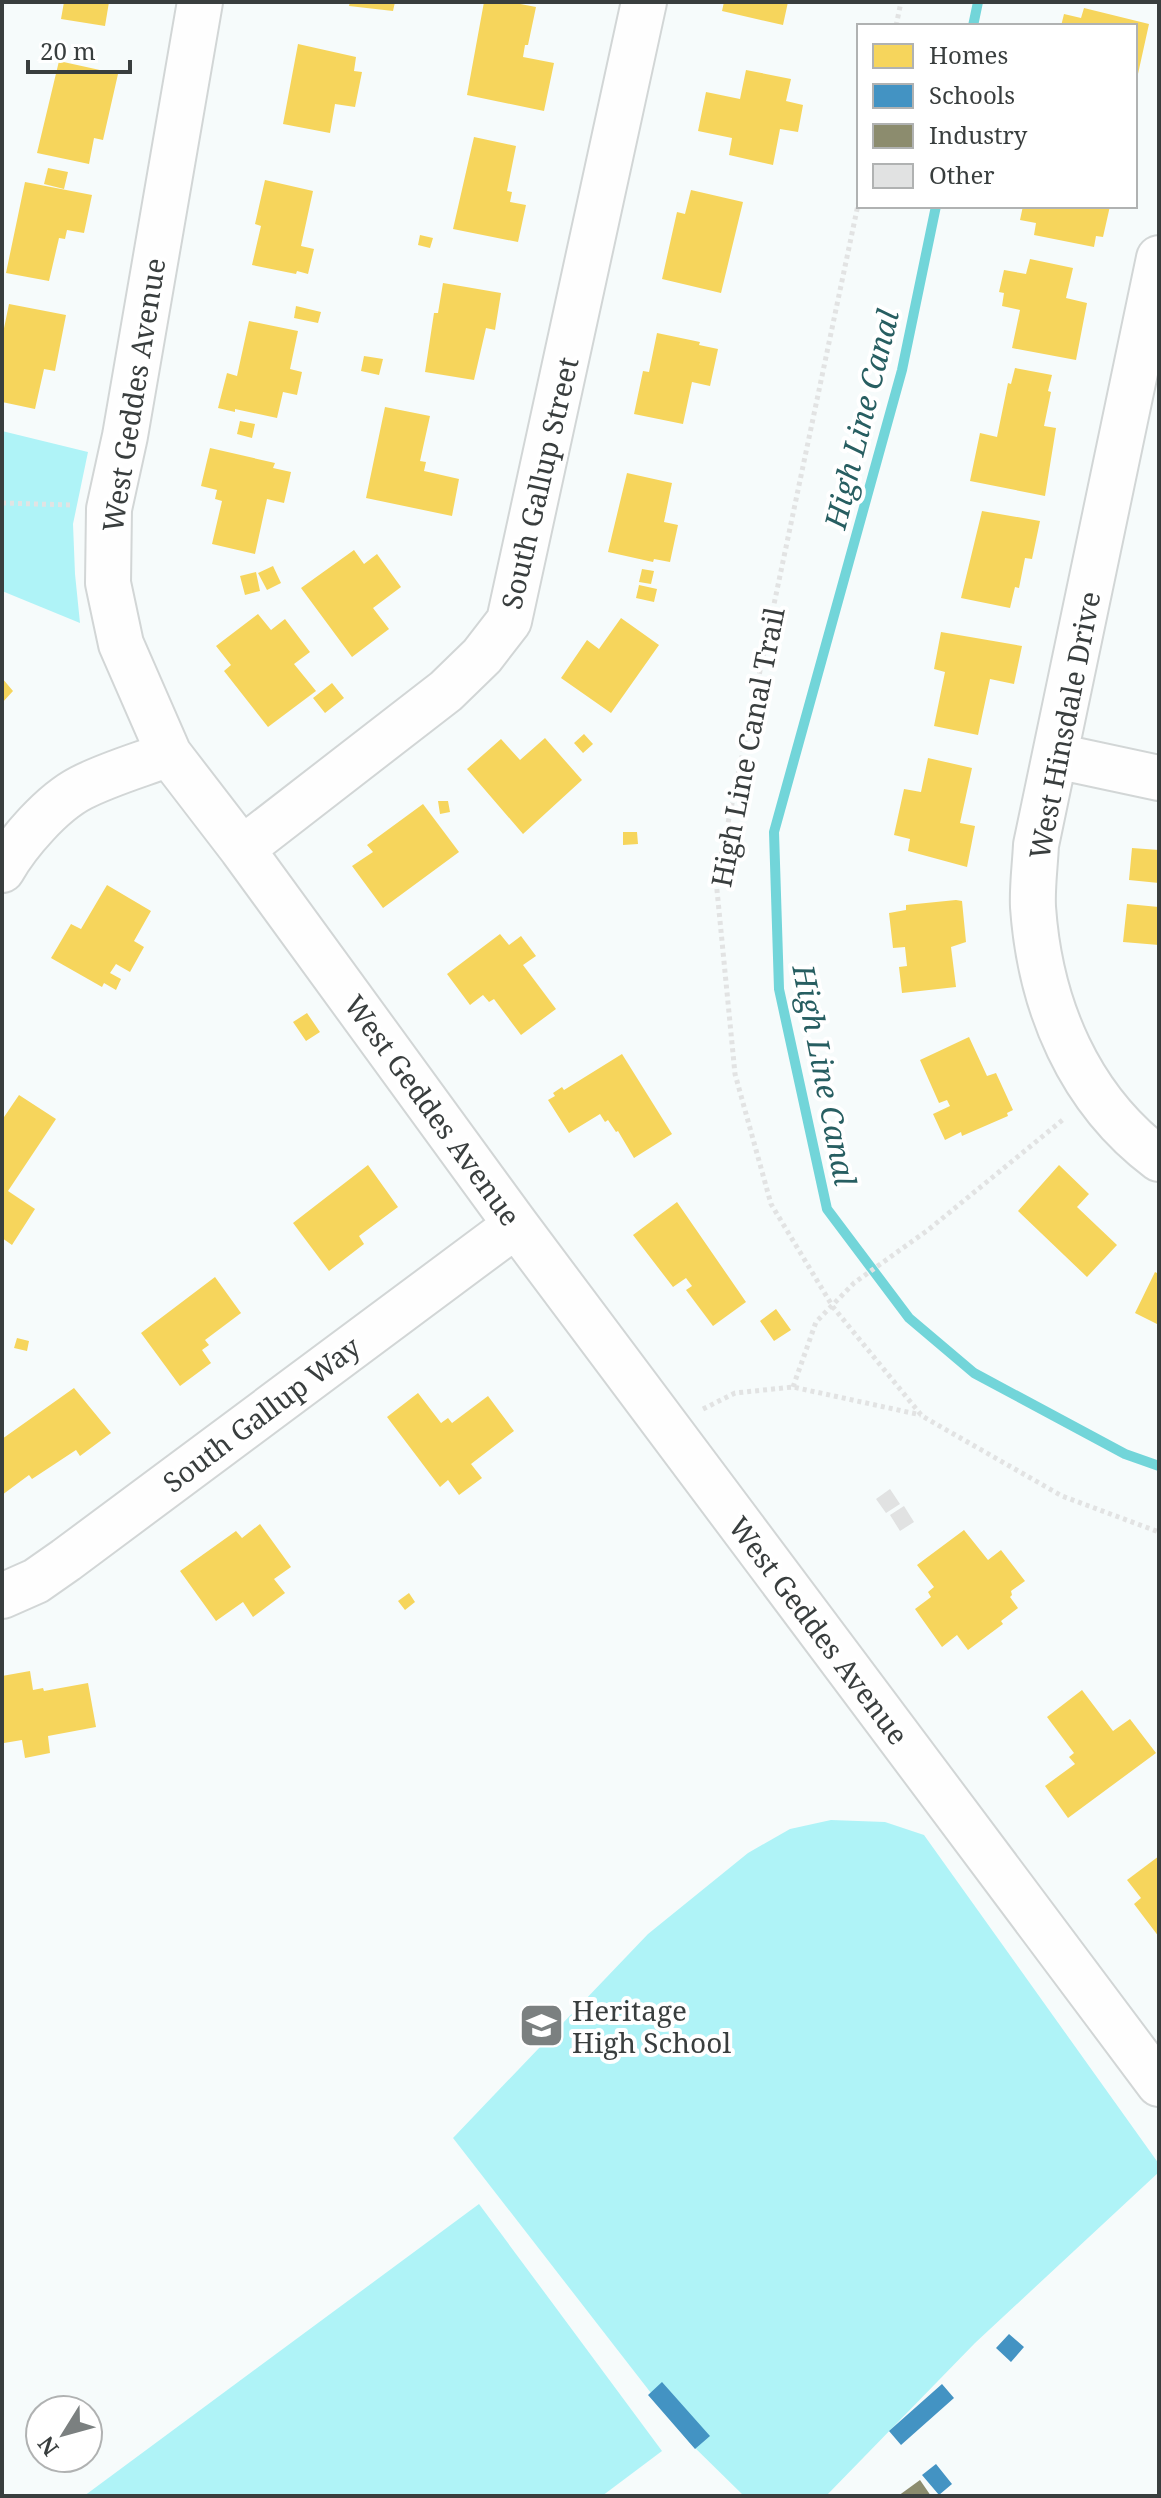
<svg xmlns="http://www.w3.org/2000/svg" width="1161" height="2498" font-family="'Noto Serif',serif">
<rect width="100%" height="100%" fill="#f6fbfb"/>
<!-- green -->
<path fill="#aff3f7" d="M2 431 88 452 73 524 75 574 80 623 2 591Z
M831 1820 885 1822 924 1835 1159 2164V2172L975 2343 826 2496H744L689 2442 453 2138 648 1934 748 1853 790 1829Z
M479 2204 662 2451 602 2496H84Z"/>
<!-- homes -->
<path fill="#f6d55c" d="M64 2H109L105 26 61 19Z
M350 2H395L393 11 349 6Z
M484 2H510L536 7 528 45H525L523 57 554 63 544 111 467 95Z
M724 2H788L783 25 722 11Z
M1084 8 1149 24 1136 83 1135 26H1061L1064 14 1081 18Z
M298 44 356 57 354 71 362 72 355 107 335 104 330 133 283 124Z
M59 61 118 74 103 140 94 138 89 164 37 153Z
M746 70 791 79 786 101 803 105 798 132 780 129 773 165 729 155 732 138 698 131 706 92 740 99Z
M474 137 516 146 507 191 512 192 510 202 526 205 518 242 453 229Z
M48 168 68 172 64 189 44 184Z
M265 180 313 191 301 246 314 249 308 274 297 271 296 274 252 265 261 226 255 224Z
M25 182 92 195 84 233 67 230 65 239 59 238 49 281 6 273Z
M691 190 743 202 721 293 662 279 677 212 685 214Z
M1023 206H1110L1103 237 1096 236 1094 247 1034 235 1036 223 1020 220Z
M420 235 433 238 430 248 418 245Z
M1030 259 1073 268 1066 298 1087 303 1076 360 1012 348 1020 310 1002 306 1004 293 999 292 1004 270 1026 274Z
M443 283 501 293 495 330 486 328 474 380 425 372 434 313H438Z
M9 304 66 315 55 371 44 369 35 409 2 402V338Z
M296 306 321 312 318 323 294 318Z
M249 321 298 331 290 369 302 372 297 395 283 392 277 418 235 409V412L218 408 227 373 237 376Z
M657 333 700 342 699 345 718 349 710 386 692 382 683 424 634 414 643 371 649 372Z
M364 356 383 359 379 375 361 371Z
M1015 368 1052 375 1048 391 1051 392 1044 426 1056 428 1045 496 970 481 980 433 997 437 1008 383 1011 384Z
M385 407 430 416 420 461 426 462 424 471 459 479 452 516 366 498Z
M240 421 255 424 252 438 237 434Z
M210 448 275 463 273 468 291 472 284 503 267 499 255 554 212 544 222 501 215 499 217 490 201 486Z
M627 473 672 483 664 522 678 525 670 562 654 559 653 562 608 552Z
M982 511 1040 521 1032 559 1025 558 1019 588 1015 587 1010 608 961 598Z
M354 550 364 564 377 554 401 587 373 608 389 629 352 657 301 588Z
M273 566 281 583 267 590 258 573Z
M642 569 654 571 651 584 639 582Z
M256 572 260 591 245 595 240 576Z
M639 585 657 589 654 602 636 598Z
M258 614 271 630 285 619 310 652 294 664 316 691 268 727 224 671 231 665 216 646Z
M621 618 659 645 611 713 561 678 587 640 599 649Z
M941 632 1022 646 1014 684 990 679 978 735 934 726 945 672 934 669Z
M2 678 13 691 2 703Z
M332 683 344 698 325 713 313 698Z
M584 734 593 744 583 753 574 743Z
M545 738 582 780 523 834 467 769 501 739 520 760Z
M928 758 972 768 960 823 975 826 967 867 908 851 910 839 894 835 904 789 921 792Z
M438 801H448L450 812 440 814Z
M423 804 459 852 383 908 352 866 373 852 367 845Z
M623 832H637L638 844 623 845Z
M1132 848 1159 850V883L1129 880Z
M107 885 151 911 134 941 144 947 130 972 116 964 110 973 121 979 116 990 104 983 102 987 51 958 71 924 81 929Z
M956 900 962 901 966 942 951 947 956 987 902 993 899 967 907 966 905 947 893 948 889 913 906 910V905Z
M1127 904 1159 907V945L1123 942Z
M500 934 509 945 521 936 536 956 523 965 556 1009 521 1035 494 999 489 1002 483 995 470 1005 447 974Z
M307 1013 320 1032 306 1041 293 1022Z
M969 1037 987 1076 996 1073 1013 1110 1007 1113 1008 1116 962 1136 961 1132 945 1140 933 1114 950 1106 947 1100 939 1103 920 1060Z
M622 1054 672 1134 634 1158 618 1131 616 1132 608 1120 605 1122 600 1114 569 1133 548 1100 555 1096 553 1093 562 1087 564 1090Z
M19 1095 56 1119 8 1191 35 1209 12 1245 2 1238V1120Z
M368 1165 398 1207 359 1236 364 1244 329 1271 293 1223Z
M1059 1165 1089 1194 1077 1207 1117 1245 1087 1277 1018 1211Z
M677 1202 746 1302 713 1326 686 1290 692 1286 686 1278 673 1287 633 1235Z
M1155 1272 1159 1274V1325L1135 1313Z
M215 1277 241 1313 205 1340 209 1345 202 1350 211 1363 180 1386 141 1333Z
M776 1309 791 1330 774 1341 760 1321Z
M17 1338 29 1341 27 1351 14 1348Z
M74 1388 111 1433 80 1456 76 1450 32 1479 29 1475 2 1495V1439Z
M418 1393 441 1423 448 1418 452 1423 488 1396 514 1431 471 1464 482 1478 459 1495 448 1480 440 1487 387 1417Z
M260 1524 291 1567 274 1579 285 1593 253 1617 243 1602 216 1621 180 1571 236 1531 242 1538Z
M964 1530 988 1560 1001 1550 1025 1581 1011 1591 1012 1595 1010 1597 1018 1608 1001 1621 1003 1624 968 1650 957 1635 942 1647 915 1609 931 1597 928 1592 934 1587 917 1565Z
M409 1593 415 1602 405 1610 398 1601Z
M30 1671 33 1690 43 1688 44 1691 88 1683 96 1727 48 1736 50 1753 25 1758 22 1740 4 1743 2 1676Z
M1082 1690 1113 1731 1130 1719 1156 1753 1068 1818 1045 1786 1075 1764 1069 1757 1074 1753 1047 1717Z
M1159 1856V1937L1134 1904 1141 1898 1127 1880Z"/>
<!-- schools -->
<path fill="#4393c3" d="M1009 2334 1024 2347 1011 2362 996 2348Z
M662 2382 710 2436 695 2449 648 2395Z
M942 2384 954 2398 901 2445 889 2431Z
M936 2464 952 2484 939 2495 922 2475Z"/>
<!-- industry -->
<path fill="#8c8c6e" d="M920 2480 931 2496H898Z"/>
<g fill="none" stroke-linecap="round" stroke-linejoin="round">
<!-- stream -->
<path stroke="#72d5d9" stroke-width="10" d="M973 26 978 2
M936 206 902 370 774 832 779 989 827 1209 909 1318 974 1373 1125 1454 1159 1466"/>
</g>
<!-- building -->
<path fill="#e1e2e2" d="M890 1489 900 1504 886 1513 876 1499Z
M904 1506 914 1522 900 1531 890 1515Z"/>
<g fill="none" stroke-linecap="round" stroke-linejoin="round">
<defs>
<path id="minor" d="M200 2 125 436 109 509 108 583 121 644 169 754 242 849 516 1225 1159 2084
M1159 258 1036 845C1035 866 1032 887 1033 907 1040 1006 1079 1099 1159 1159
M1056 756 1159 778
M242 849 446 691 482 656 509 621 644 2
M2 870C18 842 52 803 81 788 108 774 140 765 169 754
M2 1596 36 1581 66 1560 516 1225"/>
</defs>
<!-- minor casing -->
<use href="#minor" stroke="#d2d6d6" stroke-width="48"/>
<!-- path -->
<path stroke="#e2e3e3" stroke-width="5" stroke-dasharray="4 4" stroke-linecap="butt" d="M896 26 901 2
M859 200 716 880 735 1074 771 1204 833 1307 922 1416 1062 1496 1159 1532
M2 503 73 505
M793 1387 816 1322 854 1283 928 1230 1065 1118
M703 1409 735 1393 793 1387 921 1415"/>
<!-- minor -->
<use href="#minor" stroke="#fefefe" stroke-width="44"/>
</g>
<!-- icons -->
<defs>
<symbol id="school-square" viewBox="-11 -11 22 22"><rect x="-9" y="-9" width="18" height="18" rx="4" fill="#7b8080" stroke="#fff"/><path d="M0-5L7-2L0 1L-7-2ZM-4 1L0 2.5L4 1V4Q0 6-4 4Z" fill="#fff"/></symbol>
</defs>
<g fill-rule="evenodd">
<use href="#school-square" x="516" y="2000" width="51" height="51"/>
</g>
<g text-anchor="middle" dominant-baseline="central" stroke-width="8" stroke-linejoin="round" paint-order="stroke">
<!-- street labels -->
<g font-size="28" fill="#393e3e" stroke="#fff">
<text transform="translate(133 395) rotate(-81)">West Geddes Avenue</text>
<text transform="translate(539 483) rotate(-77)">South Gallup Street</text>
<text transform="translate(1064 725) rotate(-79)">West Hinsdale Drive</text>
<text transform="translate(747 747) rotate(-79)">High Line Canal Trail</text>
<text transform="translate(433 1110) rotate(54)">West Geddes Avenue</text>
<text transform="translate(261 1414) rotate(-37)">South Gallup Way</text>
<text transform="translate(819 1630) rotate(53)">West Geddes Avenue</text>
</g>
<!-- poi labels -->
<g font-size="28" fill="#393e3e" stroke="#fff" text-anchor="start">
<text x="572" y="2010">Heritage<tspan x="572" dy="32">High School</tspan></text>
</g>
<!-- water labels -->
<g font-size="30" font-style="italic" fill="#275e61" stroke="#fff">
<text transform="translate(861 419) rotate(-76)">High Line Canal</text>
<text transform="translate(825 1075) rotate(79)">High Line Canal</text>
</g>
</g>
<!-- border -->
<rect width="1161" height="2498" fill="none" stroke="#393e3e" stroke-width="8"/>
<!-- legend -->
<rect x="857" y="24" width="280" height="184" fill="#ffffff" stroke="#b0b2b2" stroke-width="2"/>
<rect x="873" y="44" width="40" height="24" fill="#f6d55c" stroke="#b0b2b2" stroke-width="2"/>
<text x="929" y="64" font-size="24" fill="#393e3e">Homes</text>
<rect x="873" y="84" width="40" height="24" fill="#4393c3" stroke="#b0b2b2" stroke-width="2"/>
<text x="929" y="104" font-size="24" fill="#393e3e">Schools</text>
<rect x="873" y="124" width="40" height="24" fill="#8c8c6e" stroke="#b0b2b2" stroke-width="2"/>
<text x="929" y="144" font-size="24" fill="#393e3e">Industry</text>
<rect x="873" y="164" width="40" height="24" fill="#e1e2e2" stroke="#b0b2b2" stroke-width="2"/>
<text x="929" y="184" font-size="24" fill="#393e3e">Other</text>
<!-- north arrow -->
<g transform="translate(64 2434) rotate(233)"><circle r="38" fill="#ffffff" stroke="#b0b2b2" stroke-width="2"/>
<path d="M0-6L14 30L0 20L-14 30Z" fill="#7b8080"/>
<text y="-12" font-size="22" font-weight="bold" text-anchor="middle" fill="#393e3e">N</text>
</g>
<!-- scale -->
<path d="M28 60v12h102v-12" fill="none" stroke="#393e3e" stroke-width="4"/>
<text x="40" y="60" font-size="24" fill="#393e3e" stroke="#ffffff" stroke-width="6" paint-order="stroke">20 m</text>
</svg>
